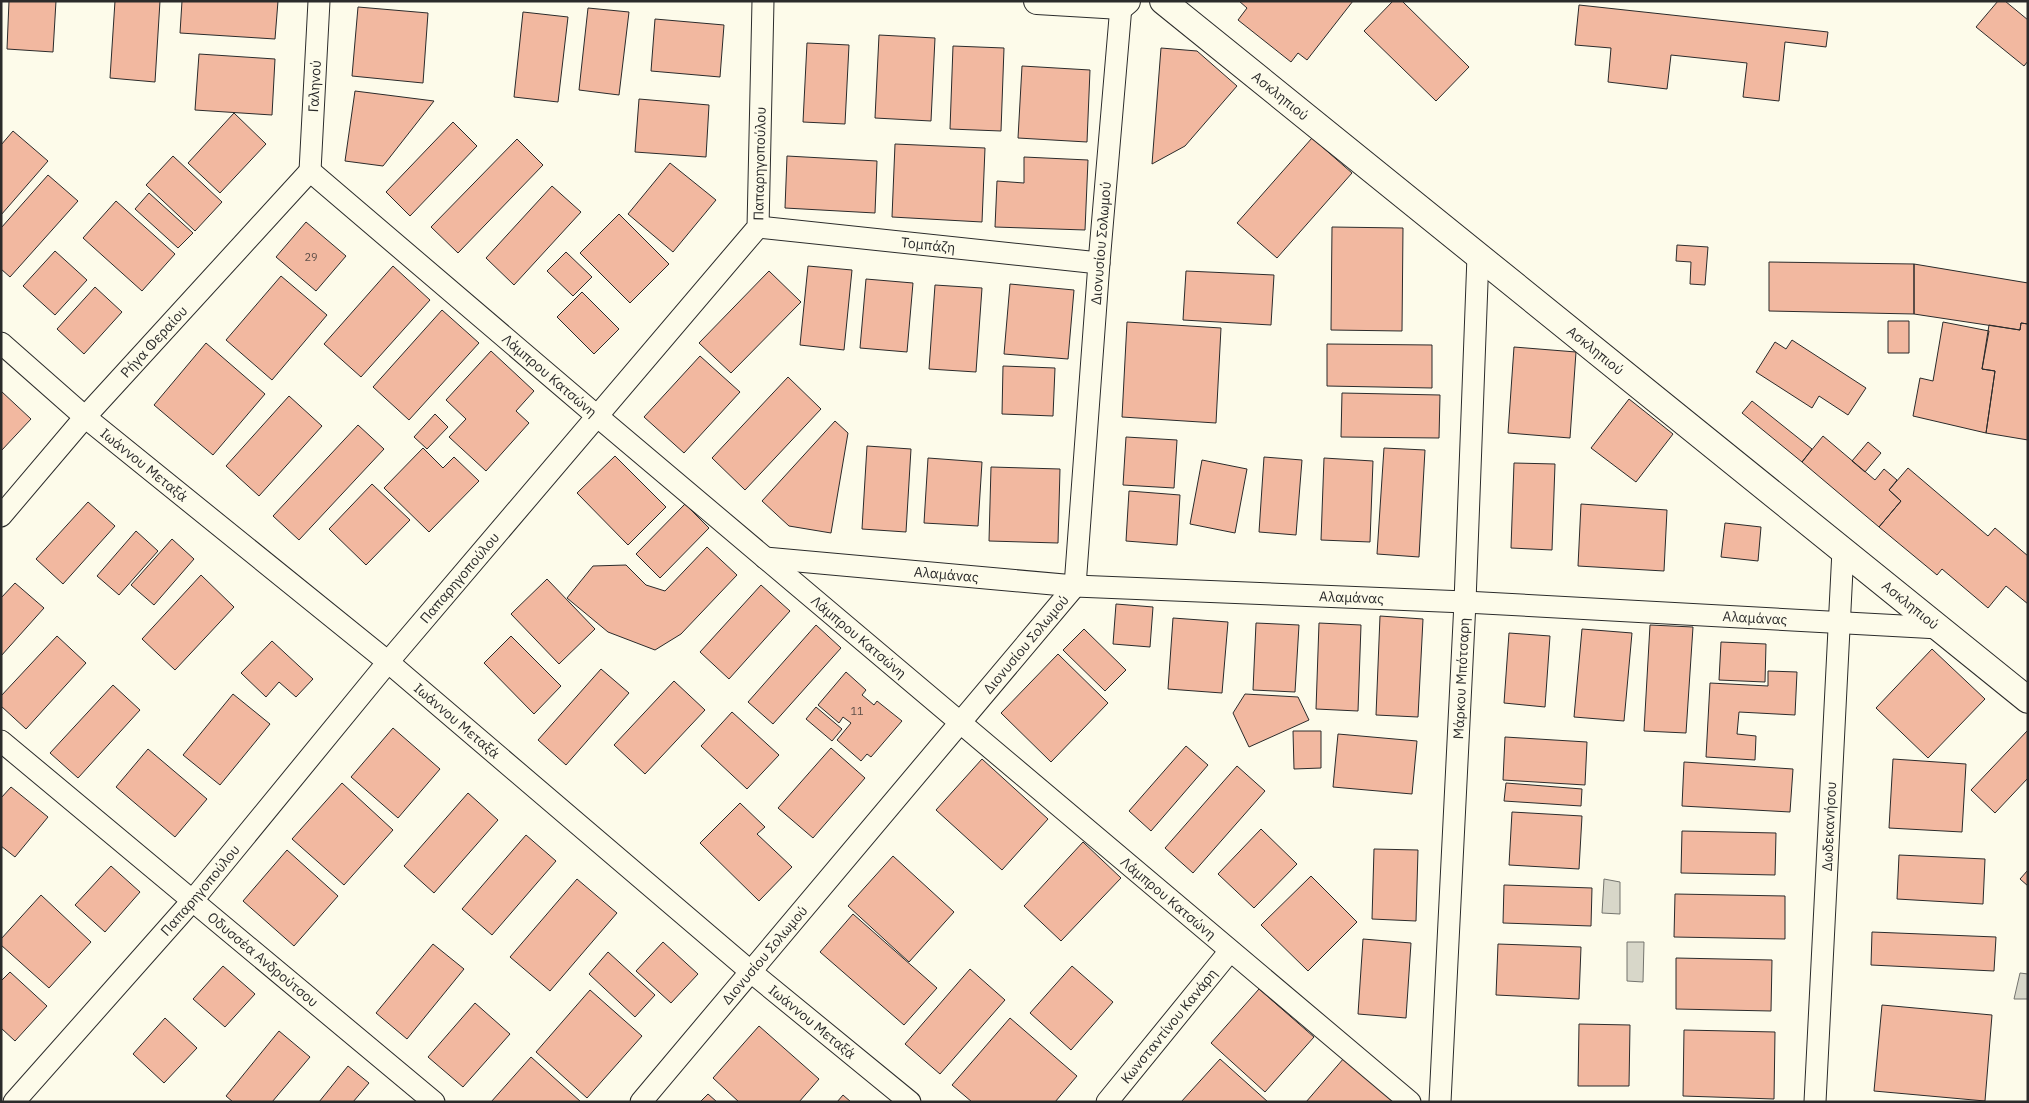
<svg xmlns="http://www.w3.org/2000/svg" width="2029" height="1103" font-family="'IBM Plex Sans',sans-serif">
<rect width="100%" height="100%" fill="#fdfbea"/>
<!-- water -->
<path fill="#d8d7c9" stroke="#74746e" d="M1604 879 1620 882V914L1602 913Z
M1627 942H1644L1643 982 1627 981Z
M2020 973 2028 974V999H2014Z"/>
<!-- building -->
<path fill="#f2b8a0" stroke="#2b2b2b" d="M9 1H56L53 52 7 49Z
M115 1H160L155 82 110 78Z
M182 1H278L275 39 180 33Z
M1239 1H1353L1307 60 1298 53 1291 62 1238 20 1247 8Z
M1393 1H1402L1469 67 1436 101 1364 31Z
M1998 1H2005L2028 20V61L2024 66 1976 27Z
M1579 5 1828 32 1826 47 1785 42 1779 101 1743 97 1747 63 1671 55 1667 89 1608 82 1611 48 1575 45Z
M358 7 428 13 423 83 352 76Z
M588 8 629 12 619 95 579 90Z
M523 12 568 17 558 102 514 97Z
M655 19 724 25 720 77 651 71Z
M879 35 935 38 931 121 875 118Z
M807 43 849 45 845 124 803 122Z
M953 46 1004 48 1001 131 950 129Z
M1161 48 1197 51 1237 86 1185 146 1152 164Z
M199 54 275 59 272 115 195 110Z
M1022 66 1090 70 1087 142 1018 138Z
M355 91 434 101 383 166 345 161Z
M639 99 709 105 706 157 635 152Z
M234 113 266 144 220 193 188 163Z
M453 122 477 146 410 216 386 192Z
M13 131 48 161 1 215V145Z
M1312 138 1352 173 1277 258 1237 223Z
M517 139 543 165 458 253 431 227Z
M895 144 985 148 982 222 892 217Z
M173 156 222 202 195 231 146 185Z
M787 156 877 161 875 213 785 208Z
M1024 157 1088 160 1085 230 995 227 997 181 1024 183Z
M670 163 716 200 673 252 628 214Z
M48 175 78 201 10 277 1 269V228Z
M552 186 581 212 514 285 486 258Z
M149 193 193 233 178 248 135 209Z
M116 201 175 254 142 291 83 238Z
M619 214 669 264 630 303 580 253Z
M306 222 346 256 316 291 276 257Z
M1332 227 1403 228 1402 331 1331 330Z
M1677 245 1708 247 1705 285 1690 284 1691 262 1676 261Z
M55 251 87 280 55 315 23 286Z
M566 252 592 277 573 296 547 271Z
M1769 262 1914 264V314L1769 311Z
M1914 264 2028 283V324L2021 323 2020 330 1914 314Z
M393 266 430 300 361 377 324 344Z
M808 266 852 270 844 350 800 345Z
M769 271 801 302 731 373 699 343Z
M1186 271 1274 275 1271 325 1183 320Z
M281 276 327 315 272 380 226 340Z
M866 279 913 283 907 352 860 348Z
M1010 284 1074 290 1068 359 1004 354Z
M935 285 982 288 976 372 929 369Z
M95 287 122 312 84 354 57 329Z
M582 292 619 329 594 354 557 317Z
M442 310 479 343 409 420 373 387Z
M1888 321H1909V353H1888Z
M1127 322 1221 328 1216 423 1122 417Z
M1943 322 1989 331 1982 369 1995 371 1986 433 1913 416 1920 378 1933 381Z
M2021 323 2028 324V440L1986 433 1995 371 1982 369 1989 325 2020 330Z
M1792 340 1866 388 1848 415 1819 396 1812 408 1756 372 1775 342 1786 349Z
M206 343 265 394 213 455 154 405Z
M1327 344 1432 345V388L1327 386Z
M1514 347 1576 352 1570 438 1508 433Z
M491 351 534 391 516 411 529 423 486 471 449 437 466 419 446 400Z
M700 356 740 392 684 453 644 417Z
M1003 366 1055 368 1053 416 1002 414Z
M788 377 821 409 745 490 712 458Z
M1 391 31 419 1 451Z
M1342 393 1440 395 1439 438 1341 437Z
M289 396 322 426 259 496 226 466Z
M1629 399 1673 434 1636 482 1591 448Z
M1752 401 1812 449 1802 462 1742 413Z
M435 414 448 427 427 449 414 437Z
M835 421 848 433 831 533 789 526 762 501Z
M358 425 384 449 299 540 273 516Z
M1823 436 1875 480 1884 469 1897 480 1889 490 1901 501 1879 527 1802 462Z
M1126 437 1177 440 1174 488 1123 485Z
M1868 442 1881 453 1865 472 1852 461Z
M867 446 911 449 906 532 862 529Z
M423 448 443 468 454 457 479 481 429 532 384 488Z
M1384 448 1425 450 1419 557 1377 554Z
M615 456 666 507 628 545 577 493Z
M1264 457 1302 460 1296 535 1259 532Z
M928 458 982 462 978 526 924 523Z
M1324 458 1373 461 1370 542 1321 540Z
M1202 460 1247 469 1235 533 1190 524Z
M1514 463 1555 464 1552 550 1511 548Z
M991 467 1060 469 1058 543 989 541Z
M1908 468 1988 536 1995 528 2028 556V604L2006 586 1988 608 1942 569 1937 575 1879 527 1901 501 1889 490Z
M372 484 410 520 366 565 329 529Z
M1129 491 1180 495 1177 545 1126 541Z
M88 502 115 526 63 584 36 559Z
M685 504 709 528 660 578 636 554Z
M1581 504 1667 510 1664 571 1578 566Z
M1725 523 1761 527 1758 561 1721 557Z
M136 531 158 551 119 595 97 576Z
M172 539 194 559 154 605 131 585Z
M707 547 737 575 681 634 655 650 608 632 567 598 593 566 626 565 646 585 665 591Z
M201 575 234 607 175 670 142 639Z
M547 579 595 629 559 664 511 614Z
M15 583 44 608 1 656V598Z
M761 585 790 611 729 679 700 652Z
M1116 604 1153 607 1150 647 1113 644Z
M1380 616 1423 619 1418 717 1376 715Z
M1173 618 1228 622 1222 693 1168 689Z
M1256 623 1299 625 1295 692 1253 690Z
M1319 623 1361 625 1358 711 1316 709Z
M816 625 841 648 773 724 748 702Z
M1650 625 1693 627 1686 733 1644 731Z
M1084 629 1126 670 1105 691 1063 650Z
M1582 629 1632 633 1624 721 1574 717Z
M1509 633 1550 636 1545 707 1504 703Z
M57 636 86 663 26 729 1 706V696Z
M511 636 561 686 534 714 484 663Z
M272 641 313 679 296 697 279 682 266 697 241 673Z
M1721 642 1766 644 1765 682 1719 680Z
M1932 649 1985 699 1928 758 1876 708Z
M1058 654 1108 703 1051 762 1001 713Z
M601 669 629 693 566 765 538 740Z
M1768 671 1797 672 1795 715 1739 712 1737 734 1756 736 1755 760 1706 757 1710 683 1768 686Z
M846 672 866 690 862 695 874 705 877 701 902 721 871 757 867 754 861 761 837 740 851 723 843 717 839 723 818 705Z
M674 681 705 710 645 774 614 745Z
M113 685 140 710 78 778 50 753Z
M233 694 270 724 220 785 183 755Z
M1245 694 1298 697 1309 720 1249 747 1233 713Z
M816 707 842 729 832 741 806 719Z
M732 712 779 755 747 789 701 746Z
M393 728 440 769 398 818 351 777Z
M2028 730V778L1995 813 1971 790Z
M1293 731H1321V768L1294 769Z
M1338 734 1417 741 1412 794 1333 787Z
M1505 737 1587 742 1585 785 1503 780Z
M1186 746 1208 765 1151 831 1129 811Z
M831 748 865 778 813 838 778 808Z
M148 749 207 799 175 837 116 787Z
M982 759 1048 819 1002 870 936 810Z
M1893 759 1966 764 1962 832 1889 828Z
M1684 762 1793 769 1790 812 1682 806Z
M1237 766 1265 791 1193 873 1165 848Z
M342 783 393 830 344 885 292 839Z
M1506 783 1582 789 1581 806 1504 801Z
M11 787 48 817 15 857 1 846V798Z
M468 793 498 820 434 893 404 866Z
M740 803 765 827 757 834 792 867 759 901 700 843Z
M1512 812 1582 816 1579 869 1509 865Z
M1261 829 1297 864 1254 908 1218 874Z
M1682 831 1776 833 1775 875 1681 873Z
M526 835 556 861 492 935 462 909Z
M1083 842 1121 878 1061 941 1024 906Z
M1374 849 1418 850 1416 921 1372 919Z
M287 850 338 896 294 946 243 901Z
M1899 855 1985 859 1983 904 1897 899Z
M893 856 954 912 909 962 848 906Z
M111 866 140 892 105 932 75 905Z
M2028 870V886L2020 879Z
M1311 876 1357 922 1308 971 1261 925Z
M577 879 617 913 550 991 510 957Z
M1504 885 1592 888 1591 926 1503 923Z
M1675 894 1785 896V939L1674 937Z
M41 895 91 942 49 988 1 945V939Z
M853 914 937 988 904 1025 820 952Z
M1872 932 1996 937 1994 971 1871 965Z
M1363 939 1411 943 1406 1018 1358 1014Z
M663 942 698 974 671 1003 636 971Z
M433 944 464 969 407 1039 376 1013Z
M1498 944 1581 947 1579 999 1496 995Z
M608 952 655 995 635 1017 589 974Z
M1676 958 1772 960 1771 1011 1676 1009Z
M223 966 255 994 225 1027 193 999Z
M1072 966 1113 1002 1071 1050 1030 1013Z
M970 969 1005 1000 940 1074 905 1044Z
M10 972 47 1006 15 1041 1 1028V981Z
M1259 989 1314 1037 1265 1092 1211 1043Z
M590 990 642 1036 587 1098 536 1052Z
M475 1003 510 1034 463 1087 428 1057Z
M1882 1005 1992 1015 1985 1101 1874 1091Z
M165 1018 197 1048 164 1083 133 1054Z
M1010 1018 1077 1076 1055 1102H972L952 1085Z
M1579 1024 1630 1025 1629 1086H1578Z
M759 1026 819 1079 799 1102H739L713 1078Z
M1684 1030 1775 1032 1774 1099 1683 1096Z
M279 1031 310 1057 272 1102H233L226 1096Z
M531 1057 581 1102H491Z
M1344 1058 1393 1101 1392 1102H1306Z
M1220 1059 1268 1102H1181Z
M348 1066 369 1083 353 1102H319Z
M708 1094 717 1102H700Z
M843 1095 851 1102H837Z"/>
<g fill="none" stroke-linecap="round" stroke-linejoin="round">
<defs>
<g id="minor">
<path id="s1" d="M310 171 597 416 1410 1102"/>
<path id="s2" d="M310 171 319 1"/>
<path id="s3" d="M758 227 1099 263"/>
<path id="s4" d="M1 343 85 417 388 662 750 971 910 1102"/>
<path id="s5" d="M1 516 85 417 310 171"/>
<path id="s6" d="M765 558 1075 586 1465 602 1939 628"/>
<path id="s7" d="M1 741 434 1102"/>
<path id="s8" d="M14 1102 193 900 388 662 758 227 763 1"/>
<path id="s9" d="M641 1102 1075 586 1099 263 1121 6"/>
<path id="s10" d="M1107 1102 1230 951"/>
<path id="s11" d="M1440 1102 1465 602 1478 256"/>
<path id="s12" d="M1815 1102 1843 550"/>
</g>
<g id="tertiary">
<path d="M1037 1 1121 6 1127 1"/>
<path id="s13" d="M1163 1 2028 700"/>
</g>
</defs>
<!-- minor casing -->
<use href="#minor" stroke="#2b2b2b" stroke-width="23"/>
<!-- tertiary casing -->
<use href="#tertiary" stroke="#2b2b2b" stroke-width="28"/>
<!-- minor -->
<use href="#minor" stroke="#fdfbea" stroke-width="21"/>
<!-- tertiary -->
<use href="#tertiary" stroke="#fdfbea" stroke-width="26"/>
</g>
<g text-anchor="middle" dominant-baseline="central" stroke-width="4" stroke-linejoin="round" paint-order="stroke">
<!-- number labels -->
<g font-size="11" fill="#5d4e48">
<text x="311" y="257">29</text>
<text x="857" y="711">11</text>
</g>
<!-- street labels -->
<g font-size="14" fill="#2b2b2b" stroke="#fdfbea">
<text stroke="none"><textPath href="#s2" startOffset="85">Γαληνού</textPath></text>
<text stroke="none"><textPath href="#s13" startOffset="151">Ασκληπιού</textPath></text>
<text stroke="none"><textPath href="#s8" startOffset="1212">Παπαρηγοπούλου</textPath></text>
<text stroke="none"><textPath href="#s9" startOffset="1018">Διονυσίου Σολωμού</textPath></text>
<text stroke="none"><textPath href="#s3" startOffset="171">Τομπάζη</textPath></text>
<text stroke="none"><textPath href="#s5" startOffset="232">Ρήγα Φεραίου</textPath></text>
<text stroke="none"><textPath href="#s13" startOffset="556">Ασκληπιού</textPath></text>
<text stroke="none"><textPath href="#s1" startOffset="315">Λάμπρου Κατσώνη</textPath></text>
<text stroke="none"><textPath href="#s4" startOffset="188">Ιωάννου Μεταξά</textPath></text>
<text stroke="none"><textPath href="#s6" startOffset="182">Αλαμάνας</textPath></text>
<text stroke="none"><textPath href="#s8" startOffset="688">Παπαρηγοπούλου</textPath></text>
<text stroke="none"><textPath href="#s6" startOffset="588">Αλαμάνας</textPath></text>
<text stroke="none"><textPath href="#s13" startOffset="961">Ασκληπιού</textPath></text>
<text stroke="none"><textPath href="#s6" startOffset="992">Αλαμάνας</textPath></text>
<text stroke="none"><textPath href="#s1" startOffset="720">Λάμπρου Κατσώνη</textPath></text>
<text stroke="none"><textPath href="#s9" startOffset="598">Διονυσίου Σολωμού</textPath></text>
<text stroke="none"><textPath href="#s11" startOffset="424">Μάρκου Μπότσαρη</textPath></text>
<text stroke="none"><textPath href="#s4" startOffset="592">Ιωάννου Μεταξά</textPath></text>
<text stroke="none"><textPath href="#s12" startOffset="276">Δωδεκανήσου</textPath></text>
<text stroke="none"><textPath href="#s8" startOffset="282">Παπαρηγοπούλου</textPath></text>
<text stroke="none"><textPath href="#s1" startOffset="1125">Λάμπρου Κατσώνη</textPath></text>
<text stroke="none"><textPath href="#s9" startOffset="192">Διονυσίου Σολωμού</textPath></text>
<text stroke="none"><textPath href="#s7" startOffset="341">Οδυσσέα Ανδρούτσου</textPath></text>
<text stroke="none"><textPath href="#s4" startOffset="1058">Ιωάννου Μεταξά</textPath></text>
<text stroke="none"><textPath href="#s10" startOffset="98">Κωνσταντίνου Κανάρη</textPath></text>
</g>
</g>
<!-- border -->
<rect width="2029" height="1103" fill="none" stroke="#2b2b2b" stroke-width="5"/>
</svg>
